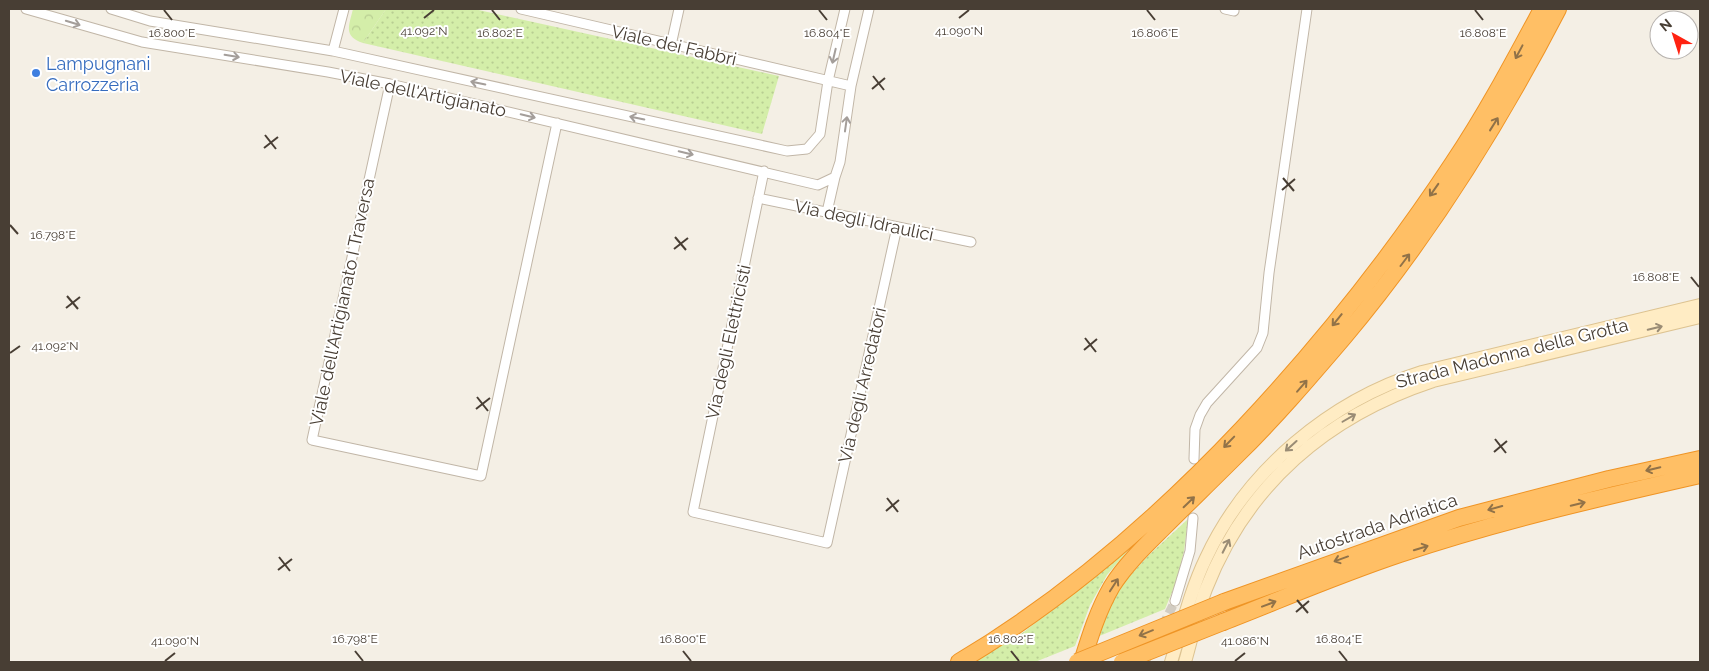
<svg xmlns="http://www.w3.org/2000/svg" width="1709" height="671" font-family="Raleway,sans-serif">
<defs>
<pattern id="grass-dots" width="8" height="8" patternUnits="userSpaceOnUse" patternTransform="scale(1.25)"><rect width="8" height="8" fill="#d4eea9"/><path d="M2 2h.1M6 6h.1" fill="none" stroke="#b8cd92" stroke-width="1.8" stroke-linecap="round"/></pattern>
<pattern id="forest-crowns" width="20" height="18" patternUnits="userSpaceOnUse" patternTransform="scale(1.25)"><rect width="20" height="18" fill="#d4eea9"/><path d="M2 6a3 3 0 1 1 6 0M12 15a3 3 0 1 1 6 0" fill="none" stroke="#b8cd92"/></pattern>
</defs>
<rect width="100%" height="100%" fill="#f4efe5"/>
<!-- grass -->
<path fill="url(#grass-dots)" d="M386 9H474L779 76 762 134 363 43Z
M1188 519 1184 551 1177 580 1165 609 1097 637 1117 590 1148 556Z
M1137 540 1107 575 1090 605 1075 646 1035 662H972L1010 637 1016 638 1079 589Z"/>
<!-- forest -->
<path fill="url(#forest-crowns)" d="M353 9H386L363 43C343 36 349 26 353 9Z"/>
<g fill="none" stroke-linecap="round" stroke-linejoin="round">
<!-- street-tunnel -->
<path stroke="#d2ccc2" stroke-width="9" stroke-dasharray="9 4.5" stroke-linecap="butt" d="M1145 662 1175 601"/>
<defs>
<path id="street" d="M26 9 142 42 328 72 390 84 818 185 835 177 840 162 851 86 869 9
M111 9 150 21 333 51 787 151 807 149 820 134 828 81 845 9
M521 9 851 86
M1225 9 1234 11V9
M671 45 679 9
M333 51 344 9
M390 84 312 440 481 476 557 123
M764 171 693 512 827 543 897 227
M758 198 971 242
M827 212 835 177
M1194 459 1195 429 1200 415 1207 403 1257 348 1263 333 1269 273 1307 9
M1175 601 1190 551 1193 518"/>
<path id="secondary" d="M1171 662C1182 627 1190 591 1206 558 1247 470 1330 401 1422 372L1700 305
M1185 662C1192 638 1197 613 1206 589 1247 484 1327 416 1433 381L1700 317"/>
<path id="highway" d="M1224 602 1459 518 1609 479 1700 459
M1223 622C1282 599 1340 574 1400 554 1498 521 1599 498 1700 475
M959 662C1065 599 1159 517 1243 428 1320 346 1391 257 1453 163 1486 114 1514 61 1542 9
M1082 662C1090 636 1098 610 1112 586 1126 564 1145 546 1163 528 1187 504 1212 480 1236 456 1274 419 1309 378 1344 337 1428 237 1498 125 1558 9"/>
</defs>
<!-- street casing -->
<use href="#street" stroke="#c1b6a7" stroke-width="11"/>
<!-- secondary casing -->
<use href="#secondary" stroke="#ddc391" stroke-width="14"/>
<!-- highway casing -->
<use href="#highway" stroke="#ef9425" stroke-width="18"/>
<!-- street -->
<use href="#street" stroke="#fff" stroke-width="9"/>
<!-- secondary -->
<use href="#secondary" stroke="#ffecc4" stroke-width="12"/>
<!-- highway -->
<use href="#highway" stroke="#ffbf65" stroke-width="16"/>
<defs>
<path id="highway-bridge" d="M1077 662 1224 602
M1122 662 1223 622"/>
</defs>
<!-- highway-bridge casing -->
<use href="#highway-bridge" stroke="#ef9425" stroke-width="18" stroke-linecap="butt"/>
<!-- highway-bridge -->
<use href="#highway-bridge" stroke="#ffbf65" stroke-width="16"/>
</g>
<!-- one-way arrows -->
<defs><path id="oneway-shaft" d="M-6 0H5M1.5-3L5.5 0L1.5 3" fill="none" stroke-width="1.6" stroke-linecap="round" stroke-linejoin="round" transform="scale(1.25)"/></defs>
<g stroke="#a49e9a">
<use href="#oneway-shaft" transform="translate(73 23) rotate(17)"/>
<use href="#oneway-shaft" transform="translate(232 56) rotate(9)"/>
<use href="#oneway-shaft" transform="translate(834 56) rotate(103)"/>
<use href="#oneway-shaft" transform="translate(478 83) rotate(-168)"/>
<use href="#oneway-shaft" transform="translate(528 116) rotate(13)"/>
<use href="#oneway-shaft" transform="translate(637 118) rotate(-168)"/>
<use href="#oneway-shaft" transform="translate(846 124) rotate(-82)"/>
<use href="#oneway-shaft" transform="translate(686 153) rotate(13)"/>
</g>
<g stroke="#917248">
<use href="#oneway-shaft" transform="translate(1519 52) rotate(118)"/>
<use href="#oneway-shaft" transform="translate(1494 124) rotate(-58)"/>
<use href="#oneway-shaft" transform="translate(1434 190) rotate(125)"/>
<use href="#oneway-shaft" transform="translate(1405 260) rotate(-53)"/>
<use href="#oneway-shaft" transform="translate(1337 320) rotate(129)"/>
<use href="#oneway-shaft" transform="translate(1302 386) rotate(-49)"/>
<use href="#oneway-shaft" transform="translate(1229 442) rotate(134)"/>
<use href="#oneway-shaft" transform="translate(1653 469) rotate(167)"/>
<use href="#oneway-shaft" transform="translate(1189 502) rotate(-44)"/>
<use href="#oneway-shaft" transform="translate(1578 504) rotate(-14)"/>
<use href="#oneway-shaft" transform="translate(1495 508) rotate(165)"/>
<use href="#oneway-shaft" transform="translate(1421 548) rotate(-17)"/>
<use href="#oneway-shaft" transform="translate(1341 559) rotate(160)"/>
<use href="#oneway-shaft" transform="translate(1114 585) rotate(-57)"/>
<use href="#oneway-shaft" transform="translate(1269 604) rotate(-21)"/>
<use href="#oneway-shaft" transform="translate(1146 633) rotate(158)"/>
</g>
<g stroke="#9a8c75">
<use href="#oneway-shaft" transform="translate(1655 328) rotate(-13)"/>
<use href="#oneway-shaft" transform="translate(1349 418) rotate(-30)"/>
<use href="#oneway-shaft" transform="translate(1291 446) rotate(138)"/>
<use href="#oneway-shaft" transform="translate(1226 546) rotate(-63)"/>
</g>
<!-- ticks -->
<path fill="none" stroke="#483e34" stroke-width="2" d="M164 10 172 20M492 10 500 20M819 10 827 20M1147 10 1155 20M1475 10 1483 20M424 18 434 10M959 18 969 10M873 76 884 90M872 89 885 78M265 135 276 149M264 148 278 137M1283 178 1294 191M1282 190 1295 179M10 225 18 234M675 237 686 250M674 249 688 238M1691 277 1699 287M67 296 78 309M66 308 80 297M1085 338 1096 352M1084 350 1097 339M10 353 20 346M477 397 488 411M476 409 490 398M1495 439 1506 453M1494 452 1507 441M887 498 898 512M886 511 899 500M279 557 290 571M278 570 292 559M1297 600 1308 613M1296 612 1309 601M355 651 363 661M683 651 691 661M1011 651 1019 661M1339 651 1347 661M165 661 175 653M1235 661 1245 653"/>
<!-- markers -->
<circle fill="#3f7fe0" stroke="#fff" stroke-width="2" cx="36" cy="73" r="5"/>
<g text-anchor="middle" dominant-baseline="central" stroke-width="4" stroke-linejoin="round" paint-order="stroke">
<!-- street labels -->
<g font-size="18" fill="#483e34" stroke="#fff">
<text transform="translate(674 45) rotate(13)">Viale dei Fabbri</text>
<text transform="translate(423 93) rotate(12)">Viale dell'Artigianato</text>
<text transform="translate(864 220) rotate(12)">Via degli Idraulici</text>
<text transform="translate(342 302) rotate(-78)">Viale dell'Artigianato I Traversa</text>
<text transform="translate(728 342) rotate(-78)">Via degli Elettricisti</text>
<text transform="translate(1512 353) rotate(-14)">Strada Madonna della Grotta</text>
<text transform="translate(862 385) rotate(-77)">Via degli Arredatori</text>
<text transform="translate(1377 526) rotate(-19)">Autostrada Adriatica</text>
</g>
<!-- shop labels -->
<g font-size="18" fill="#366cbe" stroke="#fff" text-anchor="start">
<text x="46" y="63">Lampugnani<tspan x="46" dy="21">Carrozzeria</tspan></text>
</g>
</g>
<g font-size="12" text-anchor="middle" fill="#483e34" stroke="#fff" stroke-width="4" stroke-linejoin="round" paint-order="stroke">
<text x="424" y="35">41.092°N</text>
<text x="959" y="35">41.090°N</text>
<text x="500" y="37">16.802°E</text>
<text x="172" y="37">16.800°E</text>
<text x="827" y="37">16.804°E</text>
<text x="1155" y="37">16.806°E</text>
<text x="1483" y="37">16.808°E</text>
<text x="53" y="239">16.798°E</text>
<text x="1656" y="281">16.808°E</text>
<text x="55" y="350">41.092°N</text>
<text x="355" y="643">16.798°E</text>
<text x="683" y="643">16.800°E</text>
<text x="1011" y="643">16.802°E</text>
<text x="1339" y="643">16.804°E</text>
<text x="175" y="645">41.090°N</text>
<text x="1245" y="645">41.086°N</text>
</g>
<!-- border -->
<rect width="1709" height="671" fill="none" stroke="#483e34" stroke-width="20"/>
<!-- north arrow -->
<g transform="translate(1674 35) rotate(321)"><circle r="24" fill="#ffffff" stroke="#b6b2ae"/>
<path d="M0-4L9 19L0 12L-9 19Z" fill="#ff2211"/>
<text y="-8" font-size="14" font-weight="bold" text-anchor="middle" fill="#483e34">N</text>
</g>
</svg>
